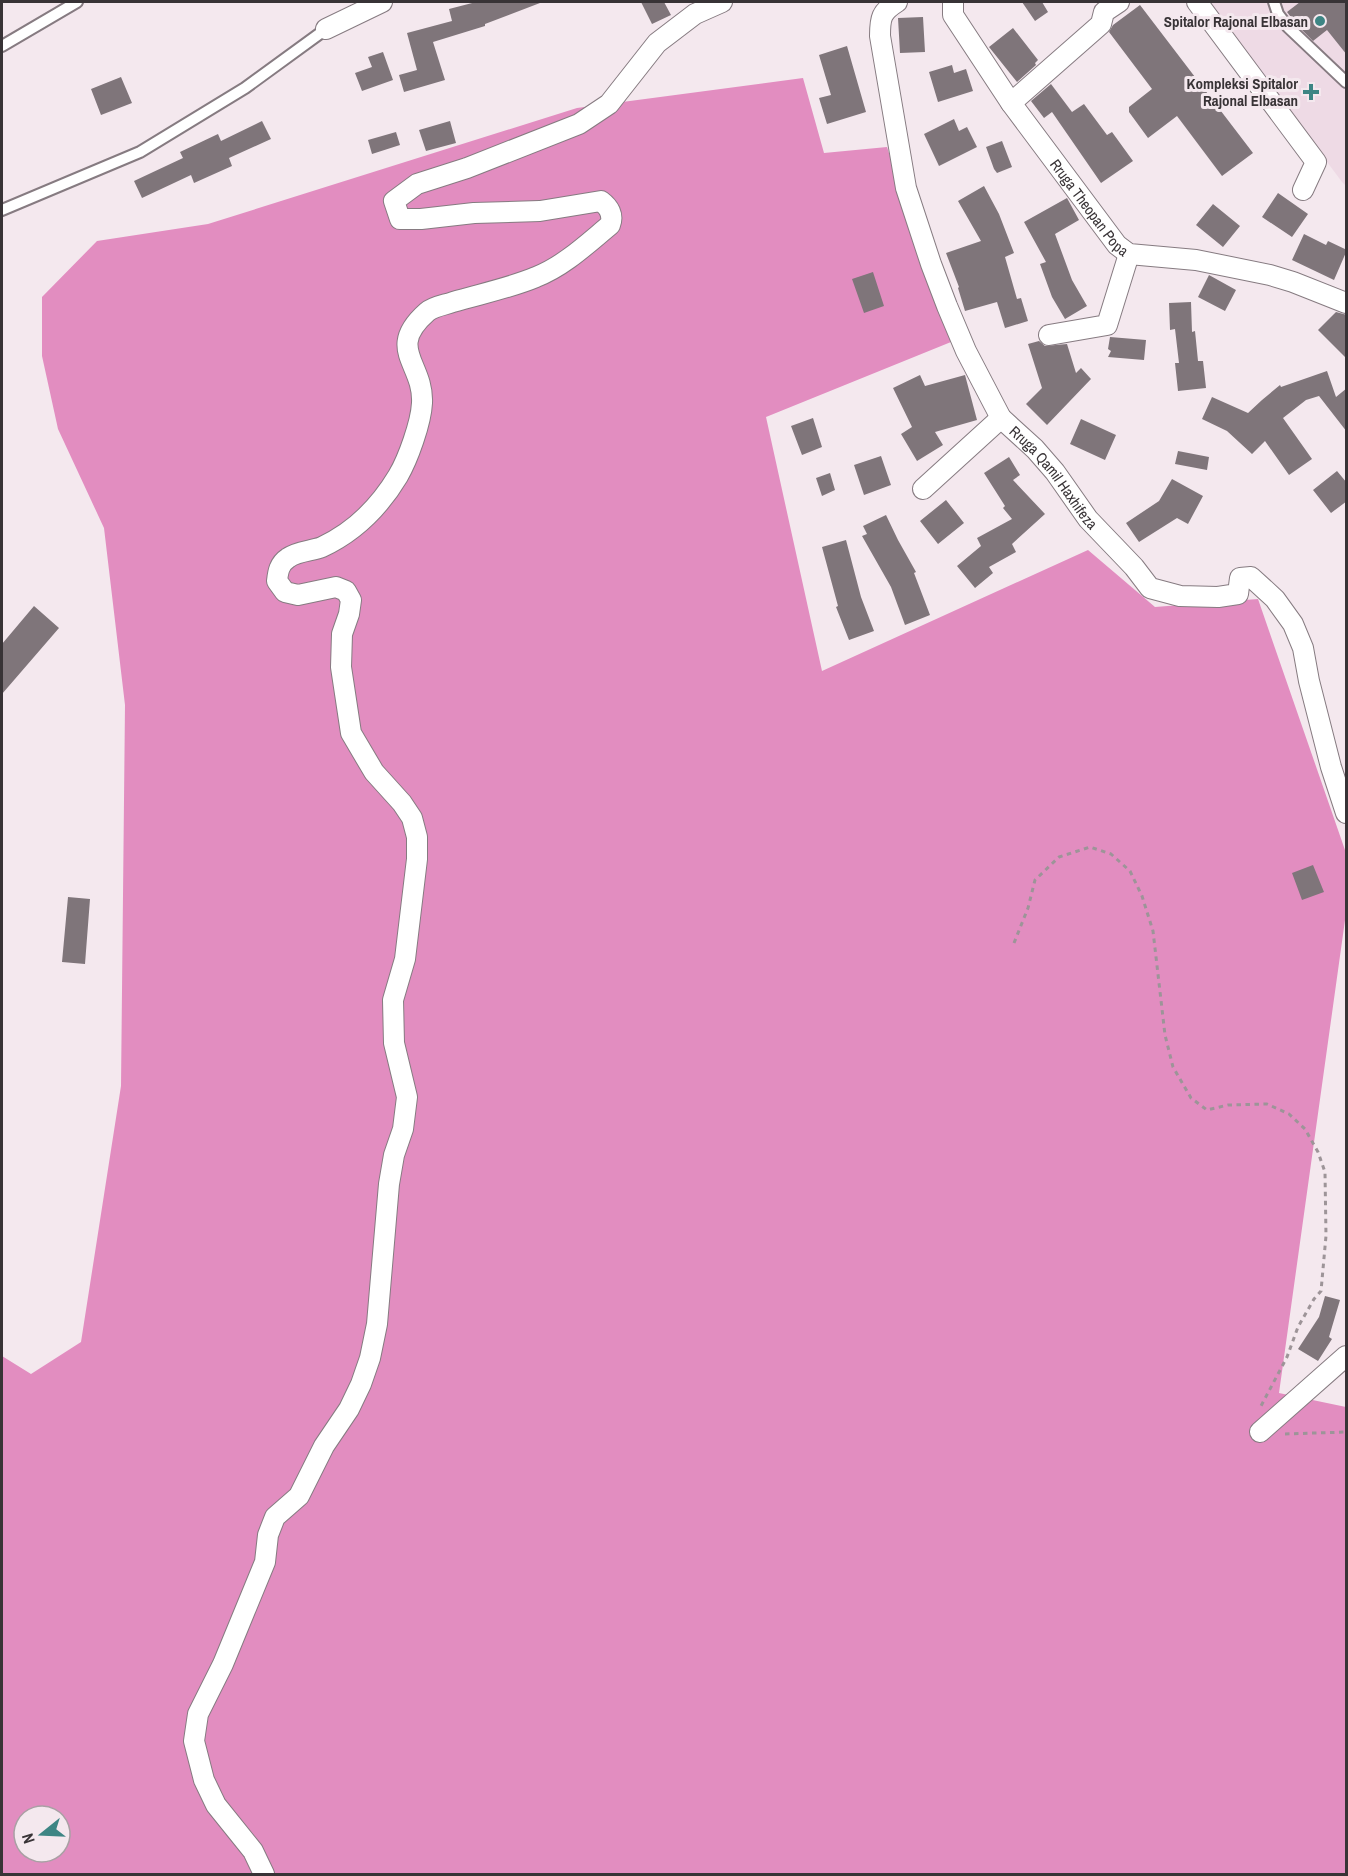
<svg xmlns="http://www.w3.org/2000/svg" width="1348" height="1876" font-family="'Archivo Narrow',sans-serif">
<rect width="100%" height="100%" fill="#f4e8ee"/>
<!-- built -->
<path fill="#eedae5" d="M1208 2H1346V186L1342 182Z"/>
<!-- forest -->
<path fill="#e28dc0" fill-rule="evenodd" d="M803 78 824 153 887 147 951 342 766 417 822 671 1088 550 1155 607 1258 599 1346 853V913L1279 1393 1346 1407V1874H2V1356L31 1374 81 1342 121 1086 125 705 104 528 58 429 42 356V297L97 241 208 224 577 108ZM24 1816H60V1852H24Z"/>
<!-- building -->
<path fill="#7f757a" d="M476 2H540V3L485 24V26L433 42 445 80 404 92 399 75 417 70 407 33 452 21 449 9Z
M641 2H664L671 15 652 24Z
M1022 2H1042L1048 12 1035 21Z
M1300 2H1347V55L1327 30 1313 41 1297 25 1287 12Z
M1140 5 1253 153 1222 176 1177 116 1148 138 1129 112V107L1152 89 1109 32 1113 25Z
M923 17 925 52 900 53 898 18Z
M1013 28 1038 60 1035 63 1036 65 1017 82 989 47Z
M847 46 866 112 827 124 819 98 831 95 819 55Z
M383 52 393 80 362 91 355 73 372 67 368 57Z
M952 65 954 73 966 69 973 91 938 102 929 72Z
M121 77 132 103 101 115 91 89Z
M1051 84 1072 112 1084 104 1107 135 1112 132 1133 161 1101 183 1052 112 1044 118 1031 101Z
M954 119 959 131 967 127 977 147 939 166 924 134Z
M262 121 271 139 229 158 232 166 194 183 191 175 142 198 134 181 183 158 180 152 218 134 221 141Z
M450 121 456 143 426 151 419 130Z
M396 132 400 145 372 154 368 140Z
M1002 141 1012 167 997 173 994 169 986 147Z
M984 186 999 214 1014 253 1005 257 1017 299 1021 298 1028 321 1005 328 997 302 965 311 958 288 959 287 946 253 981 241 958 201Z
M1278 193 1308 214 1292 237 1262 217Z
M1067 198 1079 220 1055 234 1072 280 1087 306 1065 319 1052 297 1040 264 1046 262 1024 222Z
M1213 204 1240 226 1223 247 1196 225Z
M1304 234 1326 245 1328 241 1347 250 1334 280 1292 260Z
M873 272 884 306 864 313 852 279Z
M1209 275 1236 290 1225 311 1198 297Z
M1191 302 1192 332 1195 331 1198 361H1203L1206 388 1178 391 1175 363H1179L1175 329 1170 330 1169 303Z
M1336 312 1347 315V359L1318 330Z
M1110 337 1146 340 1144 360 1108 357 1111 351 1108 349Z
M1039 341 1045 346 1067 344 1076 373 1081 368 1091 379 1047 425 1026 404 1042 388 1028 344Z
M1327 371 1336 397 1347 388V432L1319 396 1306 400 1283 418 1312 459 1289 475 1265 441 1252 454 1227 431 1202 419 1212 397 1248 413 1262 400 1280 385 1281 387Z
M920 375 925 386 965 375 977 420 935 432 943 445 917 461 901 434 912 427 893 388Z
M813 418 822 447 802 455 791 426Z
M1081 419 1116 435 1105 460 1070 444Z
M1178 451 1209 457 1207 470 1175 464Z
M881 456 891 485 864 495 854 465Z
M1009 457 1020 475 1013 480 1045 514 1012 544 1016 552 989 567 993 573 975 588 957 566 981 546 977 538 1012 519 1003 508 1005 506 984 473Z
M1337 471 1347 483V501L1331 513 1313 490Z
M830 473 835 490 822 496 816 478Z
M1172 479 1203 496 1188 524 1177 518 1139 542 1126 523 1159 501Z
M946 500 964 523 938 544 920 521Z
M886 515 898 540 916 572 914 573 930 615 905 625 891 587 862 536 867 534 863 526Z
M846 540 861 597 874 631 849 640 836 607 838 606 822 547Z
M34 606 59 628 2 694V644Z
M1313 865 1324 892 1302 900 1292 873Z
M68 897 90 899 85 964 62 962Z
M1325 1296 1340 1300 1329 1337 1332 1339 1318 1361 1298 1349 1319 1317Z"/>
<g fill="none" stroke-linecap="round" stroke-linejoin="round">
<defs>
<path id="service" d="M1274 2 1278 14 1288 27 1346 82
M2 46 77 2
M2 210 140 152 245 88 326 29"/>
<g id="minor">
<path id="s1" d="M897 2C881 12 880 18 880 36L906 188 931 264 947 306 966 351 1001 418 1035 449 1055 472 1088 519 1134 567 1150 588 1180 596 1218 597 1238 594 1240 578 1251 577 1275 599 1293 624 1303 648 1309 681 1331 767 1346 813"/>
<path id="s2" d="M953 2V15L1011 103 1117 245 1129 254 1196 260 1270 275 1293 282 1346 303"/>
<path d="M1197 2 1316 162 1303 190"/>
<path d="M326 29 382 2"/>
<path d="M1011 103 1101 24 1104 12 1119 2"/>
<path d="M1049 335 1107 325 1129 254"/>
<path d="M923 489 1001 418"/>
<path d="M1260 1432 1346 1356"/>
<path d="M264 1874 253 1851 216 1805 204 1780 194 1741 198 1714 223 1664 265 1562 268 1535 275 1517 299 1496 324 1446 349 1409 361 1384 370 1358 377 1324 389 1184 394 1155 403 1129 407 1097 394 1043 393 1000 405 959 417 859V837L412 818 402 803 374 772 351 733 341 667 342 634 349 614 351 600 346 591 336 587 298 595 285 592 277 581C278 572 279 564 288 558 297 551 312 551 322 547 354 532 380 506 398 476 408 459 421 423 422 403 424 363 385 349 427 312 434 306 445 305 453 302 480 294 510 288 536 277 564 266 587 244 610 225 614 215 609 207 601 201L540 211 474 213 421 219H400L394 201 417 184 467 168 579 124 609 104 657 43 695 14 722 2"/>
</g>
</defs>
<!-- service casing -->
<use href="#service" stroke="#867b81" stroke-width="14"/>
<!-- minor casing -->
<use href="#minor" stroke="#867b81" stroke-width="22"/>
<!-- path -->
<path stroke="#9d9498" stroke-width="3" stroke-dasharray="4.5 4.5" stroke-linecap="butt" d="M1014 943 1028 908 1035 880 1059 857 1090 847 1111 854 1130 871 1142 896 1153 931 1165 1035 1173 1067 1191 1098 1207 1110 1228 1105 1267 1104 1289 1114 1305 1129 1318 1152 1325 1172 1326 1236 1321 1291 1314 1299 1298 1327 1287 1357 1261 1406
M1285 1434 1346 1432"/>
<!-- service -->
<use href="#service" stroke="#fff" stroke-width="10"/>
<!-- minor -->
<use href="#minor" stroke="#fff" stroke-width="20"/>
</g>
<!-- markers -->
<g fill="#3d8584" stroke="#f4e8ee" stroke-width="2">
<circle cx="1320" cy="21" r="6"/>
<path d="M1308 83h6v6h6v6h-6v6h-6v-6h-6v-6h6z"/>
</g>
<g text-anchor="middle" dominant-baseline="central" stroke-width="6" stroke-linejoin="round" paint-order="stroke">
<!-- poi labels -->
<g font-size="15" font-weight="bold" fill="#383336" stroke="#f4e8ee" text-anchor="end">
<text x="1308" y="21">Spitalor Rajonal Elbasan</text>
<text x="1298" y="83">Kompleksi Spitalor<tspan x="1298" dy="17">Rajonal Elbasan</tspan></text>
</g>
<!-- street labels -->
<g font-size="15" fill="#383336" stroke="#f4e8ee">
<text stroke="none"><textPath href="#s2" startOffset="249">Rruga Theopan Popa</textPath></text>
<text stroke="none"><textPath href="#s1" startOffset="524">Rruga Qamil Haxhifeza</textPath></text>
</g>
</g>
<!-- border -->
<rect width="1348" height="1876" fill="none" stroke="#383336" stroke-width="6"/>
<!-- north arrow -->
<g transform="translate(42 1834) rotate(252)"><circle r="28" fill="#f4e8ee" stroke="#a9a0a4" stroke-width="1.5"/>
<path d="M0-4.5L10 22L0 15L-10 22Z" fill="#3d8584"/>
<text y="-9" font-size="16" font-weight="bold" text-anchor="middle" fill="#383336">N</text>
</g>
</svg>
